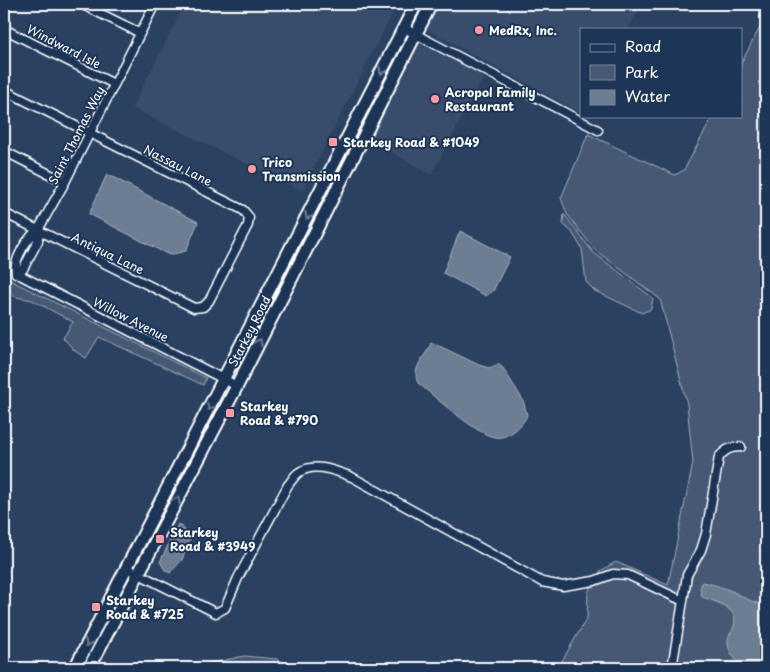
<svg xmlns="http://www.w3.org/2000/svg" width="770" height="672" font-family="'Playpen Sans',sans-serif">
<rect width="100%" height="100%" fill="#2a4161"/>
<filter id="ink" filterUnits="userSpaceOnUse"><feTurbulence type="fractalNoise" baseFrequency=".02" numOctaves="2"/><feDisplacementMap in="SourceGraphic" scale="10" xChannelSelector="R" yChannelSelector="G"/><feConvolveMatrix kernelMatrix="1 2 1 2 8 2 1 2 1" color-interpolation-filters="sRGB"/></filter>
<g filter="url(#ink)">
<!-- built -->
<path fill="#394e6c" d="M185 4H397L302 191 132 108Z
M435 4H642L628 29H581V113L423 27Z
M417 39 485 75 431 175 367 138Z"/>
<!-- green -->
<path fill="#465975" stroke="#a2acba" d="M766 16V668H558L587 618 588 592 600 571 616 562 668 585 693 463 687 404 660 299 595 250 567 214 561 198 588 134 675 175 684 170 713 116H741V63Z
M564 214 593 252 653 298 651 309 642 313 595 291 586 282 582 249 572 232 563 224Z
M4 277 206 378 203 385 99 337 86 358 75 351 63 338 73 322 32 300 16 297 4 291Z
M244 656 277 659 294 668H207L211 663Z"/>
<!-- water -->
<path fill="#6d7d92" stroke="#a7b1be" d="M107 174 198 222 186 251 169 255 89 214Z
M766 227V254L761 242 760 236Z
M460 231 510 257 493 291 486 296 443 273Z
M431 342 479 365 489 368 498 364 503 368 523 400 527 415C523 426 507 440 494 437 476 434 434 396 418 383 410 367 428 355 431 342Z
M178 524 182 526 190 539 182 560 170 573 165 570 160 562Z
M702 582C711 584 720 586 729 590 741 594 753 606 766 603V668H742C736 660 727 651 728 640 728 635 733 631 734 626 740 608 714 601 702 597L700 589Z"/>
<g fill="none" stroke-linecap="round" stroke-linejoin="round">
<defs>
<path id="minor" d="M81 4 140 33
M404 28 598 130
M4 29 114 84
M4 90 243 210 249 217 248 225 209 301 203 307 194 308 4 213
M4 151 65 182
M16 273 23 269 38 241V230L65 182 155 4
M16 273 237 386
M16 273C13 260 27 238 38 230
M127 568 216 613 225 608 238 578 288 485C291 482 294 476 298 473 314 461 336 471 352 477L542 582 563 586 594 581 613 574 628 575 683 601 672 668
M683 601 687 575 701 550 706 534 719 457C726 449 731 447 741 447"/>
<path id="secondary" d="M75 668 416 4
M89 668 237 386 431 4"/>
</defs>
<!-- minor casing -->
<use href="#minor" stroke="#fff" stroke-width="11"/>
<!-- secondary casing -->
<use href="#secondary" stroke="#fff" stroke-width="15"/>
<!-- minor -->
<use href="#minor" stroke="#1d3557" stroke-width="8"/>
<!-- secondary -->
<use href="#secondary" stroke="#1d3557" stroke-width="11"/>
</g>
<!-- one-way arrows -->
<defs><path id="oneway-chevron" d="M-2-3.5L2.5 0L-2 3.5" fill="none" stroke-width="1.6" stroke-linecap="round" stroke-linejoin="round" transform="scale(1.25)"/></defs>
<g stroke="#6c7c92">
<use href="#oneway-chevron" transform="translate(382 71) rotate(117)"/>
<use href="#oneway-chevron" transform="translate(308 216) rotate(117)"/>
<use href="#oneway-chevron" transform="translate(259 342) rotate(-63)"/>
<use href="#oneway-chevron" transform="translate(210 407) rotate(117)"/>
<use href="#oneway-chevron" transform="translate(177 500) rotate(-62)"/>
<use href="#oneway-chevron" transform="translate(88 643) rotate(117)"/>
</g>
</g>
<!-- markers -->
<g fill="#ff9aa2" stroke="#1d3557" stroke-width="2">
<circle cx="479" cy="30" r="5"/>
<circle cx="435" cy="99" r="5"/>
<rect x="328" y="137" width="10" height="10" rx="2.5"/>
<circle cx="252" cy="169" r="5"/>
<rect x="225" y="408" width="10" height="10" rx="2.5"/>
<rect x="155" y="534" width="10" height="10" rx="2.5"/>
<rect x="91" y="602" width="10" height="10" rx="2.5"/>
</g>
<g text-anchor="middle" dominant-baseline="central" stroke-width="4" stroke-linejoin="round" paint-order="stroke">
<!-- poi labels -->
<g font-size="12" font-weight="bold" fill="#fff" stroke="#1d3557" text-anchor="start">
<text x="489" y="30">MedRx, Inc.</text>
<text x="445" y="92">Acropol Family<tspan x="445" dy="14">Restaurant</tspan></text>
<text x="343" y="142">Starkey Road &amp; #1049</text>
<text x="262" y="162">Trico<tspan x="262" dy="14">Transmission</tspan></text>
<text x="240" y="406">Starkey<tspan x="240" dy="14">Road &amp; #790</tspan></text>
<text x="170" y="532">Starkey<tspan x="170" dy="14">Road &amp; #3949</tspan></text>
<text x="106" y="600">Starkey<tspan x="106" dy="14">Road &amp; #725</tspan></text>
</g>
<!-- street labels -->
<g font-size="12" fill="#fff" stroke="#1d3557">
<text transform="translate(64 46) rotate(27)">Windward Isle</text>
<text transform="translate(76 135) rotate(-63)">Saint Thomas Way</text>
<text transform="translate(178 165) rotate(27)">Nassau Lane</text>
<text transform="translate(108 253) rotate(26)">Antiqua Lane</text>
<text transform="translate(131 319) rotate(27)">Willow Avenue</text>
<text transform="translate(249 331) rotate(-63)">Starkey Road</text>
</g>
</g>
<!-- margin -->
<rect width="770" height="672" fill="none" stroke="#1d3557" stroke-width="20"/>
<rect x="10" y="10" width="750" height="652" fill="none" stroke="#fff" stroke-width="2" filter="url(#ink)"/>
<!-- legend -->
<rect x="580" y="28" width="162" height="90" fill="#1d3557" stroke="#77869a"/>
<rect x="590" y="44" width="25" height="8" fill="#1d3557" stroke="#77869a"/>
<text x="625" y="52" font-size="15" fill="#ffffff">Road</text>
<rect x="590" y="65" width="25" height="15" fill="#465975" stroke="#77869a"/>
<text x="625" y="78" font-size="15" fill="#ffffff">Park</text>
<rect x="590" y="90" width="25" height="15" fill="#6d7d92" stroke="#77869a"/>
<text x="625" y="102" font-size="15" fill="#ffffff">Water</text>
</svg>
